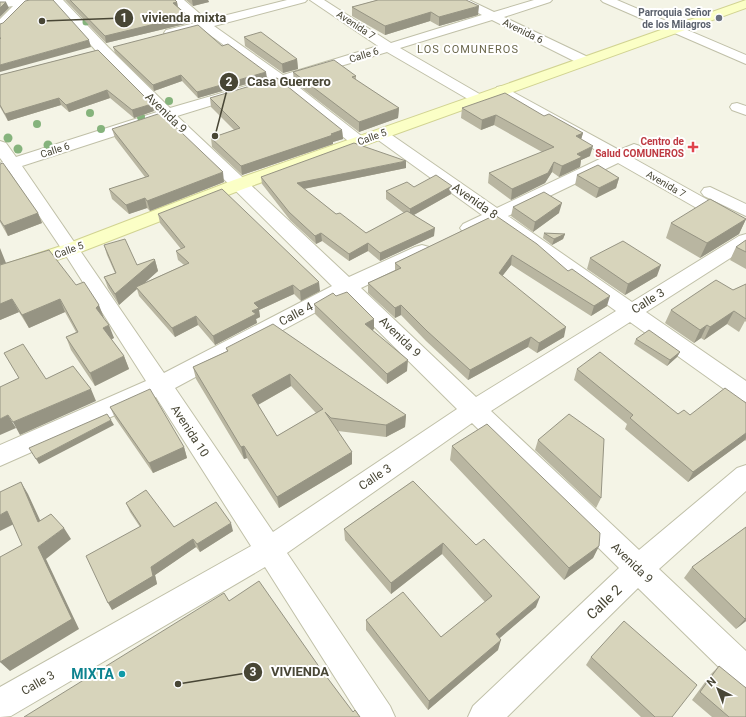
<svg xmlns="http://www.w3.org/2000/svg" width="746" height="717" font-family="Roboto,sans-serif">
<rect width="100%" height="100%" fill="#f4f4e6"/>
<g fill="none" stroke-linecap="round" stroke-linejoin="round">
<defs>
<path id="street" d="M0 0H48L42 4 28 5 4 29 0 30V19L13 6 0 8Z
M51 0H63L108 47 170 108 270 79 202 29 170 37 166 36 164 33 166 30 195 23 171 0H184L207 20 287 0H307L305 2 214 26 283 75 378 46 310 0H324L391 43 482 15 454 0H469L494 12 534 0H552L550 2 504 17 590 58 592 61 590 64H580L492 20 400 48 483 96 485 99 483 102H473L387 52 291 81 364 138 366 141 364 144H352L278 85 177 116 349 277 415 247 422 245 429 247 431 251 429 255 361 288 476 397 616 311 494 223C483 228 474 235 463 232L460 228 463 224 482 215 374 137 372 134 374 131H386L497 208 606 156 497 93 495 90 497 87 502 86 619 150 634 144 640 146 642 149 640 152 631 157 733 214 736 218 733 222 727 223 721 222 618 163 508 216 632 302 739 236 746 234V248L646 312 746 381V402L738 399 630 322 491 411 639 550 737 468 746 465V491L659 569 746 651V687L735 683 638 588 507 717H468L473 706 619 568 472 423 287 553 390 706 395 717H360L265 567 11 716 0 717V687L251 546 156 397 0 466V445L146 381 63 251 9 171 0 173V163L3 162 0 158V141L6 143 16 157 157 112 98 53ZM164 120 332 286 164 373 22 166ZM344 297 457 409 273 532 175 388Z
M601 0H617L746 55V64L603 2Z
M737 103 746 106V115L732 110 730 107 732 104Z
M710 187 746 204V216L704 196 701 192 704 188Z"/>
<path id="secondary" d="M746 0V8L246 188 78 253 0 279V266L64 245 234 180Z"/>
</defs>
<!-- street casing -->
<use href="#street" stroke="#c0c0a8" stroke-width="2"/>
<!-- secondary casing -->
<use href="#secondary" stroke="#d1d392" stroke-width="2"/>
<!-- street -->
<use href="#street" fill="#fff" fill-rule="evenodd"/>
<!-- secondary -->
<use href="#secondary" fill="#fbffc6" fill-rule="evenodd"/>
</g>
<!-- trees -->
<g fill="#85b37c">
<circle cx="86" cy="22" r="3.5"/>
<circle cx="169" cy="101" r="4"/>
<circle cx="90" cy="113" r="4"/>
<circle cx="141" cy="117" r="4"/>
<circle cx="37" cy="124" r="4"/>
<circle cx="101" cy="129" r="4"/>
<circle cx="8" cy="138" r="4.5"/>
<circle cx="48" cy="145" r="4.5"/>
<circle cx="18" cy="149" r="4.5"/>
</g>
<!-- wall -->
<path fill="#b9b6a1" fill-rule="evenodd" d="M65 0H175L177 2 178 7 189 23 106 43Z
M186 0H208L209 2 193 6Z
M377 0H466L478 15 439 26 430 21 385 35 352 16V7Z
M244 37 297 59 298 69 283 73 245 46Z
M222 46 267 78 198 98 182 81 154 91 115 53 113 47Z
M98 50 154 111 134 118 110 98 69 112 61 105 8 121 0 107V75Z
M293 72 356 76V80L399 108 398 118 359 132 294 82Z
M210 98 342 130 343 139 333 142V144L242 175 212 147 211 138 234 130 211 107Z
M462 108 544 116 583 133 581 139 590 156 581 160 580 167 559 177 552 172 545 183 511 200 488 183 489 173 542 152 494 125 481 130 461 118Z
M112 129 224 182 150 211 147 208 129 214 112 199 109 189 145 177 115 138Z
M0 164 38 213 42 223 8 236 0 222Z
M406 168 304 189 336 214 366 233 404 213 386 199V191L414 187 452 186 451 194 414 215 434 236 380 261 368 251 349 261 322 241 316 244 290 220 262 184 261 177Z
M577 175 619 178 616 188 596 198 575 185Z
M513 207 559 213 533 232 511 216Z
M158 214 320 291 301 301 294 294 259 310 260 317 256 319 257 323 215 345 198 325 175 337 139 296 137 289 119 305 108 288 104 277 115 273 107 255 104 245 137 265 155 260 158 271 144 283 184 265 178 260 176 251 181 249 160 223Z
M495 215 607 306 591 316 511 265 502 276 564 337 537 353 528 347 468 380 426 341 401 315 395 318 368 293V283L395 270V263Z
M746 219 739 234 700 258 666 238 671 223Z
M544 233 565 234 563 239 552 245 543 238Z
M746 240V269L730 260 736 247Z
M590 258 657 276 625 295 587 269Z
M0 265 76 285 104 318V319L114 338 111 339 124 356 129 369 95 386 71 350 66 337 76 332 65 312 29 328 19 312 0 320Z
M746 284V322L745 321 739 332 727 324 704 340 701 338 694 343 665 323 671 310 733 290Z
M314 304 374 329 372 330 407 371 387 384 315 314Z
M636 339 680 352 677 357 667 366 634 344Z
M226 348 406 415 405 427 386 437 338 431 352 464 279 508 247 458 244 459 196 379 193 367 227 351ZM291 386 316 413 277 436 258 405Z
M577 369 678 414 690 415 746 403V441L745 440 688 482 625 429 627 424 574 380Z
M110 407 184 447 187 458 153 473 115 418Z
M538 440 601 498 596 508 535 450Z
M452 446 599 546 593 558 564 580 450 460Z
M413 481 536 607 499 638 498 650 428 710 366 630V620L441 637 485 602 442 554 391 594 345 540 344 529Z
M126 503 174 527 233 531 200 552 196 547 155 575 157 584 112 610 140 527 130 512Z
M746 527V621L736 629 684 578 692 567Z
M591 657 672 717H641L586 665Z
M719 666 746 717H712L692 700 711 674Z"/>
<!-- shaded-wall -->
<path fill="#969483" d="M192 0H208L209 2 193 6Z
M6 2 9 8 0 17V8Z
M177 2 178 9 173 3Z
M479 6 478 15 439 26V17Z
M431 12 430 21 385 35V26Z
M188 16 189 23 106 43 105 36Z
M89 40 91 47 0 72V65Z
M297 59 298 69 283 73 282 64Z
M266 72 267 78 198 98 197 92Z
M181 75 182 81 154 91 153 85Z
M107 90 110 98 69 112 66 105Z
M59 98 61 105 8 121 5 114Z
M152 104 154 111 134 118 132 110Z
M399 108 398 118 359 132V122Z
M496 115 494 125 481 130 482 120Z
M342 130 343 139 333 142V144L242 175 241 166Z
M583 133 580 143 576 136Z
M593 146 590 156 581 160 580 167 559 177 562 166 577 154Z
M406 161V168L298 190 297 183Z
M554 162 552 172 545 183 511 200 512 189Z
M223 172 224 182 150 211 147 201Z
M619 178 616 188 596 198 599 188Z
M452 186 451 194 410 217V209Z
M145 198 147 208 129 214 126 205Z
M562 203 559 213 533 232 535 222Z
M38 213 42 223 8 236 4 226Z
M746 219 739 234 700 258 707 243Z
M435 228 434 236 380 261V253Z
M321 233 322 241 316 244 315 236Z
M565 234 563 239 552 245 554 239Z
M368 243V251L349 261V254Z
M0 248 6 263 0 265Z
M512 255 511 265 497 283 499 273Z
M155 260 158 271 138 289 136 287 137 289 119 305 115 294Z
M661 265 657 276 625 295 628 284Z
M319 282 320 291 301 301 300 291Z
M293 285 294 294 259 310 260 317 256 319 257 323 215 345 213 336 252 311 254 303Z
M610 296 607 306 591 316 594 306Z
M12 299 19 312 0 320V304Z
M60 299 65 312 29 328 22 315Z
M99 305 104 318 101 321 96 308Z
M401 305V315L395 318V308Z
M734 311 727 324 704 340 710 327Z
M196 316 198 325 175 337 172 328Z
M374 319V329L365 335V324Z
M109 325 114 338 108 341 103 328Z
M707 325 701 338 694 343 700 330Z
M566 327 564 337 537 353 539 343Z
M531 337 528 347 468 380 470 370Z
M680 352 677 357 667 366 670 360Z
M124 356 129 369 95 386 90 373Z
M408 360 407 371 387 384V374Z
M290 374 291 386 254 407 252 395Z
M91 389 96 401 20 435 13 422Z
M8 415 16 428 0 435V419Z
M406 415 405 427 386 437V425Z
M111 420 114 425 39 464 36 459Z
M746 433V438L745 440 688 482 693 472Z
M244 446 247 458 244 459 241 447Z
M184 447 187 458 153 473 149 463Z
M352 452V464L279 508 277 497Z
M21 482 28 494 46 533 38 522Z
M7 511 16 523 0 531V515Z
M231 523 233 531 200 552 197 544Z
M64 528 71 539 46 559 79 629 10 671 0 662 38 547Z
M193 539 196 547 155 575 157 584 112 610 108 603 151 567Z
M443 543 442 554 391 594V583Z
M599 546 593 558 564 580 569 568Z
M540 597 536 607 493 644 496 634Z
M746 618V621L736 629Z
M501 640 498 650 428 710 429 701Z"/>
<!-- building -->
<path fill="#d7d4bb" stroke="#969483" fill-rule="evenodd" d="M30 0H53L89 40 0 65V39L1 38H0V24L3 23 25 1Z
M70 0H175L177 2 173 3 188 16 105 36Z
M378 0H466L479 6 439 17 431 12 385 26 352 7Z
M0 2H6L0 8Z
M198 25 222 46 228 44 266 72 197 92 181 75 153 85 113 47Z
M261 32 297 59 282 64 244 37Z
M98 50 152 104 132 110 107 90 66 105 59 98 5 114 0 105V75Z
M334 60 356 76 352 77 399 108 359 122 293 72Z
M277 78 342 130 331 134 333 135 241 166 211 138 240 128 210 98Z
M505 93 544 116 549 114 583 133 576 136 593 146 577 154 582 157 562 166 554 162 548 173 512 189 489 173 554 147 496 115 482 120 462 108Z
M161 113 223 172 147 201 145 198 126 205 109 189 149 176 112 129Z
M354 143 406 161 297 183 336 214 340 213 366 233 407 211 435 228 380 253 368 243 349 254 321 233 315 236 289 212 261 177Z
M3 163 38 213 4 226 0 220V164Z
M598 165 619 178 599 188 577 175Z
M436 175 452 186 410 209 386 191 407 182 414 187Z
M222 189 319 282 300 291 293 285 254 303 259 308 252 311 256 314 213 336 196 316 172 328 136 287 189 263 176 251 185 247 158 214Z
M544 192 562 203 535 222 513 207Z
M710 199 746 219 707 243 671 223Z
M495 215 537 244 568 271 572 269 610 296 594 306 512 255 499 273 566 327 539 343 531 337 470 370 427 331 401 305 395 308 368 283 401 268 395 263Z
M544 233 565 234 554 239Z
M125 239 137 265 154 259 155 260 115 294 104 277 116 273 104 245Z
M746 240V252L736 247Z
M623 241 661 265 628 284 590 258Z
M49 250 76 285 84 282 99 305 96 308 109 325 103 328 124 356 90 373 66 337 78 332 60 299 22 315 12 299 0 304V265Z
M716 280 733 290 746 284V319L734 311 710 327 707 325 700 330 671 310Z
M347 292 374 319 365 324 408 360 387 374 314 304 333 293 336 296Z
M273 324 406 415 386 425 331 418 325 412 352 452 277 497 244 446 241 447 193 367 228 351 226 348ZM290 374 323 409 277 436 252 395Z
M649 330 680 352 670 360 636 339Z
M23 344 46 379 73 366 91 389 13 422 8 415 0 419V387L19 378 4 353Z
M600 352 678 414 684 410 690 415 725 388 746 403V433L693 472 630 418 633 415 577 369Z
M150 389 184 447 149 463 110 407Z
M107 414 111 420 36 459 29 448Z
M569 414 604 439 601 498 538 440Z
M487 424 600 533 599 546 569 568 452 446Z
M413 481 476 545 484 539 540 597 496 634 501 640 429 701 366 620 403 592 441 637 492 596 443 543 391 583 344 529Z
M21 482 38 522 51 514 64 528 38 547 72 619 0 662V557L22 545 7 511 0 515V492Z
M146 490 174 527 216 502 231 523 197 544 193 539 151 567 153 576 108 603 86 556 141 526 126 503Z
M746 527V618L745 619 692 567Z
M259 581 320 668 353 712 355 710 360 717H24L224 593 229 601Z
M624 621 697 685 672 717H655L591 657Z
M719 666 746 688V717H729L700 692Z"/>
<!-- markers -->
<circle fill="#6b7280" stroke="#fff" stroke-width="1.5" cx="719" cy="18" r="4"/>
<path fill="#e0444e" stroke="#fff" stroke-width="1.5" d="M691 141h4v4h4v4h-4v4h-4v-4h-4v-4h4z"/>
<circle fill="#0f9aa8" stroke="#fff" stroke-width="1.5" cx="122" cy="674" r="4"/>
<g text-anchor="middle" dominant-baseline="central" stroke-width="4" stroke-linejoin="round" paint-order="stroke">
<!-- far-worship labels -->
<g font-size="10" font-weight="bold" fill="#5b616d" stroke="#fff" text-anchor="end">
<text x="711" y="12">Parroquia Señor<tspan x="711" dy="12">de los Milagros</tspan></text>
</g>
<!-- far-street labels -->
<g font-size="10" fill="#484635" stroke="#fff">
<text transform="translate(356 25) rotate(33)">Avenida 7</text>
<text transform="translate(523 31) rotate(26)">Avenida 6</text>
<text transform="translate(364 55) rotate(-17)">Calle 6</text>
<text transform="translate(372 137) rotate(-20)">Calle 5</text>
<text transform="translate(55 150) rotate(-18)">Calle 6</text>
<text transform="translate(666 184) rotate(30)">Avenida 7</text>
<text transform="translate(69 250) rotate(-20)">Calle 5</text>
</g>
<!-- far-health labels -->
<g font-size="10" font-weight="bold" fill="#be3a42" stroke="#fff" text-anchor="end">
<text x="684" y="141">Centro de<tspan x="684" dy="12">Salud COMUNEROS</tspan></text>
</g>
<!-- far-neighbourhood labels -->
<g font-size="11" letter-spacing="1" fill="#6b684c" stroke="#fff">
<text x="468" y="49">LOS COMUNEROS</text>
</g>
<!-- street labels -->
<g font-size="12" fill="#484635" stroke="#fff">
<text transform="translate(166 113) rotate(44)">Avenida 9</text>
<text transform="translate(475 201) rotate(35)">Avenida 8</text>
<text transform="translate(648 301) rotate(-32)">Calle 3</text>
<text transform="translate(296 314) rotate(-28)">Calle 4</text>
<text transform="translate(400 337) rotate(44)">Avenida 9</text>
<text transform="translate(190 431) rotate(57)">Avenida 10</text>
<text transform="translate(375 477) rotate(-34)">Calle 3</text>
<text transform="translate(632 563) rotate(44)">Avenida 9</text>
<text transform="translate(38 683) rotate(-30)">Calle 3</text>
</g>
<!-- near-street labels -->
<g font-size="14" fill="#484635" stroke="#fff">
<text transform="translate(604 602) rotate(-44)">Calle 2</text>
</g>
<!-- near-culture labels -->
<g font-size="14" font-weight="bold" fill="#0d838f" stroke="#fff" text-anchor="end">
<text x="114" y="674">MIXTA</text>
</g>
</g>
<!-- callouts -->
<path fill="none" stroke="#484635" stroke-width="1.5" d="M42 21L124 18M215 136L229 82M178 684L253 672"/>
<g fill="#484635" stroke="#fff" stroke-width="1.5">
<circle cx="42" cy="21" r="4"/>
<circle cx="215" cy="136" r="4"/>
<circle cx="178" cy="684" r="4"/>
<circle cx="124" cy="18" r="10"/>
<circle cx="229" cy="82" r="10"/>
<circle cx="253" cy="672" r="10"/>
</g>
<g font-size="12" text-anchor="middle" font-weight="bold" fill="#fff">
<text x="124" y="22">1</text>
<text x="229" y="86">2</text>
<text x="253" y="676">3</text>
</g>
<g font-size="13" text-anchor="middle" font-weight="bold" fill="#484635" stroke="#fff" stroke-width="4" stroke-linejoin="round" paint-order="stroke">
<text x="184" y="22">vivienda mixta</text>
<text x="289" y="86">Casa Guerrero</text>
<text x="300" y="676">VIVIENDA</text>
</g>
<!-- north arrow -->
<g transform="translate(718 689) rotate(318)" stroke="#ffffff" stroke-width="3" paint-order="stroke">
<path d="M0-3L7 15L0 10L-7 15Z" fill="#484635"/>
<text y="-6" font-size="11" font-weight="bold" text-anchor="middle" fill="#484635">N</text>
</g>
</svg>
